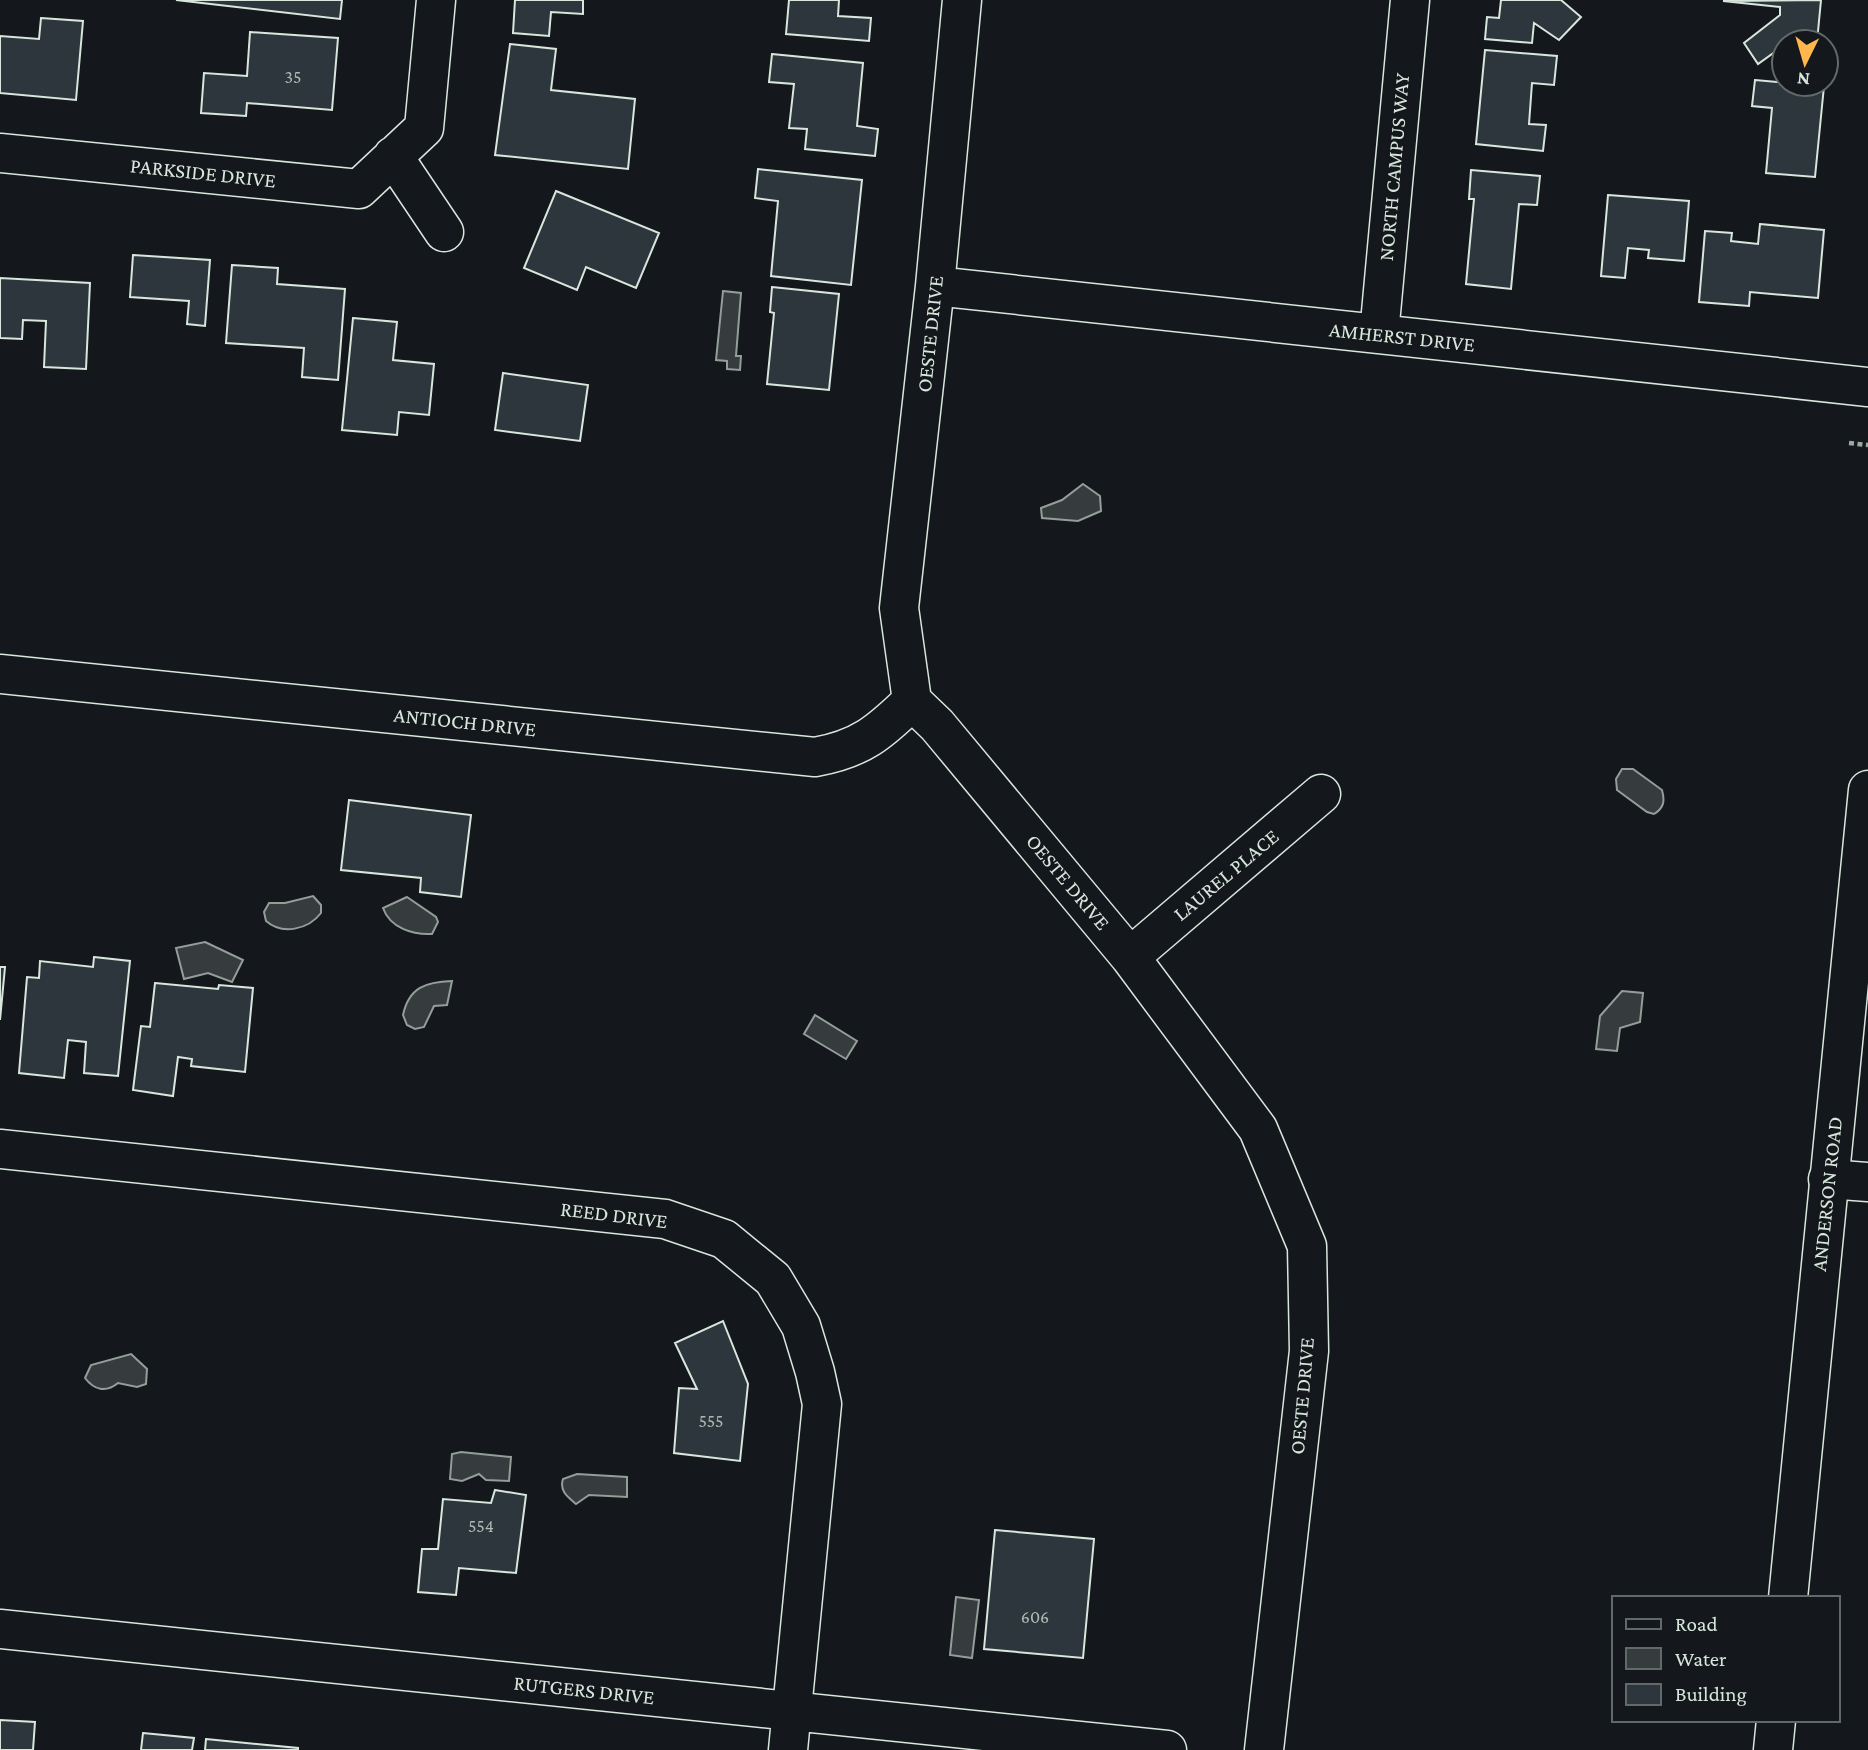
<svg xmlns="http://www.w3.org/2000/svg" width="1868" height="1750" font-family="'Crimson Pro',serif">
<rect width="100%" height="100%" fill="#14181c"/>
<!-- water -->
<path fill="#363b3e" stroke="#939e99" stroke-width="2" d="M723 291 741 293 736 356H741L740 370 727 369V361L716 360Z
M1083 484 1100 496 1101 511 1078 521 1042 518 1041 508 1062 500Z
M1622 769H1633L1662 790C1665 801 1664 808 1654 814L1647 812 1617 790 1616 779Z
M313 896 321 905V913C308 930 282 935 266 921L264 912 269 903H285Z
M407 897 436 917 438 922 432 934C413 935 390 928 383 908Z
M205 942 243 960 232 982 208 973 184 979 176 948Z
M452 981 447 1005 434 1006 424 1027 415 1029 407 1025 403 1015C409 987 426 982 452 981Z
M1622 991 1643 993 1640 1022 1620 1028 1617 1051 1596 1049 1600 1016Z
M815 1015 857 1041 846 1059 804 1034Z
M131 1354 147 1369 146 1384 137 1387 118 1383C106 1393 94 1390 85 1378L91 1365Z
M461 1452 511 1457 509 1481 486 1480 479 1474 462 1481 450 1479 452 1454Z
M577 1474 627 1477V1497L589 1495 576 1504C568 1497 559 1491 563 1479Z
M956 1597 979 1600 972 1658 950 1655Z"/>
<!-- building -->
<path fill="#2c363c" stroke="#d8e6dc" stroke-width="2" d="M176 0H342L340 19Z
M515 0H583V14L551 12 549 36 513 33Z
M789 0H839L838 16 871 18 869 41 786 34Z
M1501 0H1561L1581 17 1559 40 1534 23 1532 43 1485 39 1487 17 1499 18Z
M1821 0 1817 42H1784V68L1777 67 1779 49 1758 64 1744 43 1780 15V7L1723 1Z
M41 18 83 21 76 100 0 93V36L39 39Z
M250 32 338 38 332 110 247 103 246 116 201 113 204 73 247 76Z
M510 44 556 49 551 90 635 99 628 169 495 155Z
M1485 50 1557 56 1554 85 1532 83 1529 124 1546 125 1543 151 1476 144Z
M772 54 863 63 857 126 878 129 875 156 805 149 807 129 789 128 794 84 769 82Z
M1755 80 1824 86 1815 177 1766 173 1772 108 1752 106Z
M758 169 862 180 851 285 771 276 778 201 755 198Z
M1471 170 1540 176 1537 205 1519 204 1511 289 1466 284 1474 199H1469Z
M556 191 659 233 636 288 586 267 577 290 524 268Z
M1608 195 1689 201 1684 261 1648 258 1649 250 1628 248 1625 278 1601 276Z
M1760 224 1824 230 1818 298 1750 292 1749 306 1699 302 1705 231 1732 233 1731 241 1758 244Z
M133 255 210 260 205 326 187 324 189 301 130 297Z
M232 265 278 268 277 284 345 289 338 380 302 377 304 348 226 343Z
M0 278 90 283 86 369 44 367 46 321 23 320 22 339 0 338Z
M772 287 839 294 829 390 767 384 774 313 770 312Z
M353 318 397 322 393 360 434 364 429 415 399 412 397 435 342 430Z
M503 373 588 385 580 441 495 430Z
M349 800 471 815 461 897 420 892 421 878 341 870Z
M94 957 130 961 118 1076 84 1073 86 1042 68 1040 64 1078 19 1073 27 977 39 978 40 961 93 967Z
M0 967H5L0 1020Z
M155 983 218 989 219 985 253 988 245 1072 191 1066 192 1059 178 1057 173 1096 133 1090 141 1026 150 1027Z
M723 1321 748 1384 740 1461 674 1453 679 1388 697 1389 675 1343Z
M495 1490 526 1495 516 1573 459 1568 456 1595 418 1592 422 1549H438L443 1499 491 1503Z
M995 1530 1094 1539 1083 1658 984 1649Z
M0 1720 35 1722 33 1750H0Z
M143 1733 194 1738 192 1750H141Z
M206 1739 298 1748V1750H205Z"/>
<g fill="none" stroke-linecap="round" stroke-linejoin="round">
<defs>
<path id="minor" d="M962 0 935 286 899 608 912 701 937 725 1130 957 1258 1129 1307 1246 1309 1351 1264 1750
M0 153 359 189 424 128 436 0
M393 156 444 232
M935 286 1868 387
M1379 334 1410 0
M0 674 815 757C861 749 880 732 912 701
M1130 957 1321 794
M0 1149 665 1219 724 1239 773 1279 801 1326 815 1372 822 1404 788 1750
M1828 1179 1868 1182
M0 1629 1167 1750"/>
<path id="major" d="M1788 1598 1868 790
M1773 1750 1776 1720"/>
</defs>
<!-- minor casing -->
<use href="#minor" stroke="#d8e6dc" stroke-width="41"/>
<!-- major casing -->
<use href="#major" stroke="#d8e6dc" stroke-width="41"/>
<!-- path -->
<path stroke="#9da8a2" stroke-width="4.5" stroke-dasharray="5 3.5" stroke-linecap="butt" d="M1849 443 1868 445"/>
<!-- minor -->
<use href="#minor" stroke="#14181c" stroke-width="38"/>
<!-- major -->
<use href="#major" stroke="#14181c" stroke-width="38"/>
</g>
<g text-anchor="middle" dominant-baseline="central" stroke-width="5" stroke-linejoin="round" paint-order="stroke">
<!-- number labels -->
<g font-size="18" fill="#adbab4">
<text x="293" y="77">35</text>
<text x="711" y="1421">555</text>
<text x="481" y="1526">554</text>
<text x="1035" y="1617">606</text>
</g>
<!-- street labels -->
<g font-size="21" fill="#d8e6dc" stroke="#14181c">
<text transform="translate(1394 167) rotate(-85)">NORTH CAMPUS WAY</text>
<text transform="translate(203 173) rotate(6)">PARKSIDE DRIVE</text>
<text transform="translate(930 334) rotate(-84)">OESTE DRIVE</text>
<text transform="translate(1402 337) rotate(6)">AMHERST DRIVE</text>
<text transform="translate(465 722) rotate(6)">ANTIOCH DRIVE</text>
<text transform="translate(1226 875) rotate(-40)">LAUREL PLACE</text>
<text transform="translate(1068 882) rotate(50)">OESTE DRIVE</text>
<text transform="translate(1827 1194) rotate(-84)">ANDERSON ROAD</text>
<text transform="translate(614 1215) rotate(7)">REED DRIVE</text>
<text transform="translate(1302 1396) rotate(-85)">OESTE DRIVE</text>
<text transform="translate(584 1690) rotate(6)">RUTGERS DRIVE</text>
</g>
</g>
<!-- legend -->
<rect x="1612" y="1596" width="228" height="126" fill="#14181c" stroke="#626a69" stroke-width="2"/>
<rect x="1626" y="1619" width="35" height="10" fill="#14181c" stroke="#626a69" stroke-width="2"/>
<text x="1675" y="1631" font-size="21" fill="#d8e6dc">Road</text>
<rect x="1626" y="1648" width="35" height="21" fill="#363b3e" stroke="#626a69" stroke-width="2"/>
<text x="1675" y="1666" font-size="21" fill="#d8e6dc">Water</text>
<rect x="1626" y="1684" width="35" height="21" fill="#2c363c" stroke="#626a69" stroke-width="2"/>
<text x="1675" y="1701" font-size="21" fill="#d8e6dc">Building</text>
<!-- north arrow -->
<g transform="translate(1805 63) rotate(185)"><circle r="33" fill="#14181c" stroke="#626a69" stroke-width="2"/>
<path d="M0-5L12 26L0 18L-12 26Z" fill="#ffb74d"/>
<text y="-10" font-size="19" font-weight="bold" text-anchor="middle" fill="#d8e6dc">N</text>
</g>
</svg>
